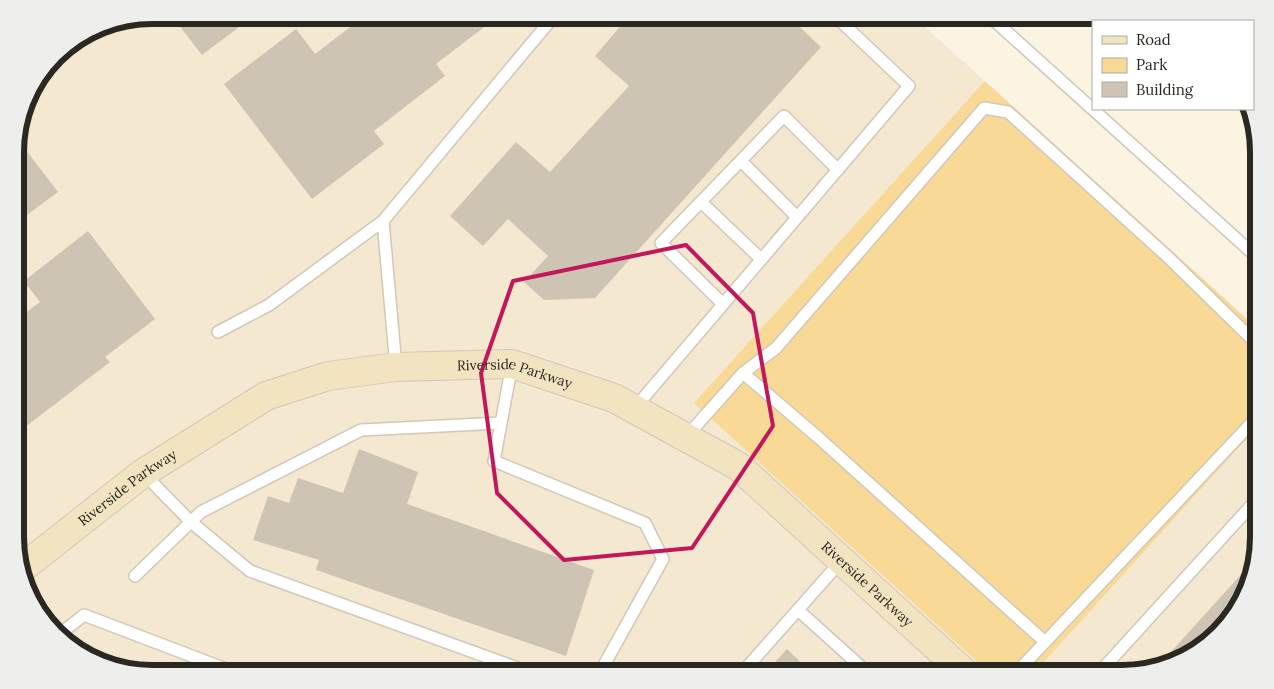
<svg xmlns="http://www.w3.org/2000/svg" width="1274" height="689" font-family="Lora,serif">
<rect width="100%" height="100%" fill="#fcf4e3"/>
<!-- built -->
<path fill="#f4e8d0" d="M152 15H912L1259 330V546L1241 605 1191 655 1131 674H152L84 656 38 613 16 555V134L29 91 61 49 100 25Z"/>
<!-- green -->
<path fill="#f9d996" d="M985 81 1259 330V425L1033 674H991L694 403Z"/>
<!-- building -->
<path fill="#cdc4b4" d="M171 15H255L202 55Z
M366 15H500L436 64 445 76 374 131 384 144 312 199 224 84 296 29 315 54Z
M630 15H787L821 47 595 298 544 300 524 282 548 256 508 219 483 246 450 216 516 142 550 172 629 86 595 56Z
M16 137 58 192 16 223Z
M88 231 155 319 105 357 110 362 16 434V320L40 302 24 281Z
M359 449 418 472 407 504 594 570 566 656 316 570 319 560 253 540 268 496 289 503 298 478 343 493Z
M1255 559 1241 605 1191 655 1159 665Z
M77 647 138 669V670L84 656Z
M787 649 813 674H764Z"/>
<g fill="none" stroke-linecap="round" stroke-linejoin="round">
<defs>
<path id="lane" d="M988 15 1259 259
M741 161 797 217
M701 202 761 259
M723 304 661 243 784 116 838 170
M218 332 269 305 383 221
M512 364 494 461 645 523 663 559 599 674
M396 367 383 221 555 15
M743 373 820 439 1044 641
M634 409 909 86 834 15
M686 437 743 373 776 348 984 108 1008 112 1169 258 1259 346
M143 473 191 522 250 571 534 674
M135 576 201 512 361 430 501 423
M798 610 869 674
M60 634 84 615 239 674
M741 674 842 560
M1015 674 1259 415
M1098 674 1259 497"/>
<g id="secondary">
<path id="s1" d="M21 569 143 473 266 396 328 376 396 367 512 364 614 398 738 466 966 674"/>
</g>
</defs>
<!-- lane casing -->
<use href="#lane" stroke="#d0c8b8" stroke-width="14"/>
<!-- secondary casing -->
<use href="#secondary" stroke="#d0c8b8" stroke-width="30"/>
<!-- lane -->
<use href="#lane" stroke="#fff" stroke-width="11"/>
<!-- secondary -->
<use href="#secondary" stroke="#f2e4c1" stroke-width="28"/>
</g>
<!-- marked area -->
<path fill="none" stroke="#c2185b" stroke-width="4" stroke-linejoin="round" d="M686 245 753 313 773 426 692 548 564 560 497 493 481 373 513 281Z"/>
<g text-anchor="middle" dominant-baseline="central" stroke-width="4" stroke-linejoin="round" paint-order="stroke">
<!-- street labels -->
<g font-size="14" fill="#2b2822" stroke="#fff">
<text stroke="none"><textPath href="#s1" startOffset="554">Riverside Parkway</textPath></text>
<text stroke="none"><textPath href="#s1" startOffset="134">Riverside Parkway</textPath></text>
<text stroke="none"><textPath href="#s1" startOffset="974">Riverside Parkway</textPath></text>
</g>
</g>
<!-- crop -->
<path d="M0 0H1274V689H0ZM152 24H1122A128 128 0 0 1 1250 152V537A128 128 0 0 1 1122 665H152A128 128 0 0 1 24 537V152A128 128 0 0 1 152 24Z" fill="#eeeeed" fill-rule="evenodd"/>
<path fill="none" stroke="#2b2822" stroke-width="6" d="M152 24H1122A128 128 0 0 1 1250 152V537A128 128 0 0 1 1122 665H152A128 128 0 0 1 24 537V152A128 128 0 0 1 152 24Z"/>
<!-- legend -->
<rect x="1092" y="20" width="162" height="90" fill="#ffffff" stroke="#aaa9a7"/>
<rect x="1102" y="36" width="25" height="8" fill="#f2e4c1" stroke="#aaa9a7"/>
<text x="1136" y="45" font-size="15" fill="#2b2822">Road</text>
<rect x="1102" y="58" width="25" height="15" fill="#f9d996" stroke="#aaa9a7"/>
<text x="1136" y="70" font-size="15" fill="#2b2822">Park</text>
<rect x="1102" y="82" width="25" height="15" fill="#cdc4b4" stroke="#aaa9a7"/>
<text x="1136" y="95" font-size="15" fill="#2b2822">Building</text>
</svg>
